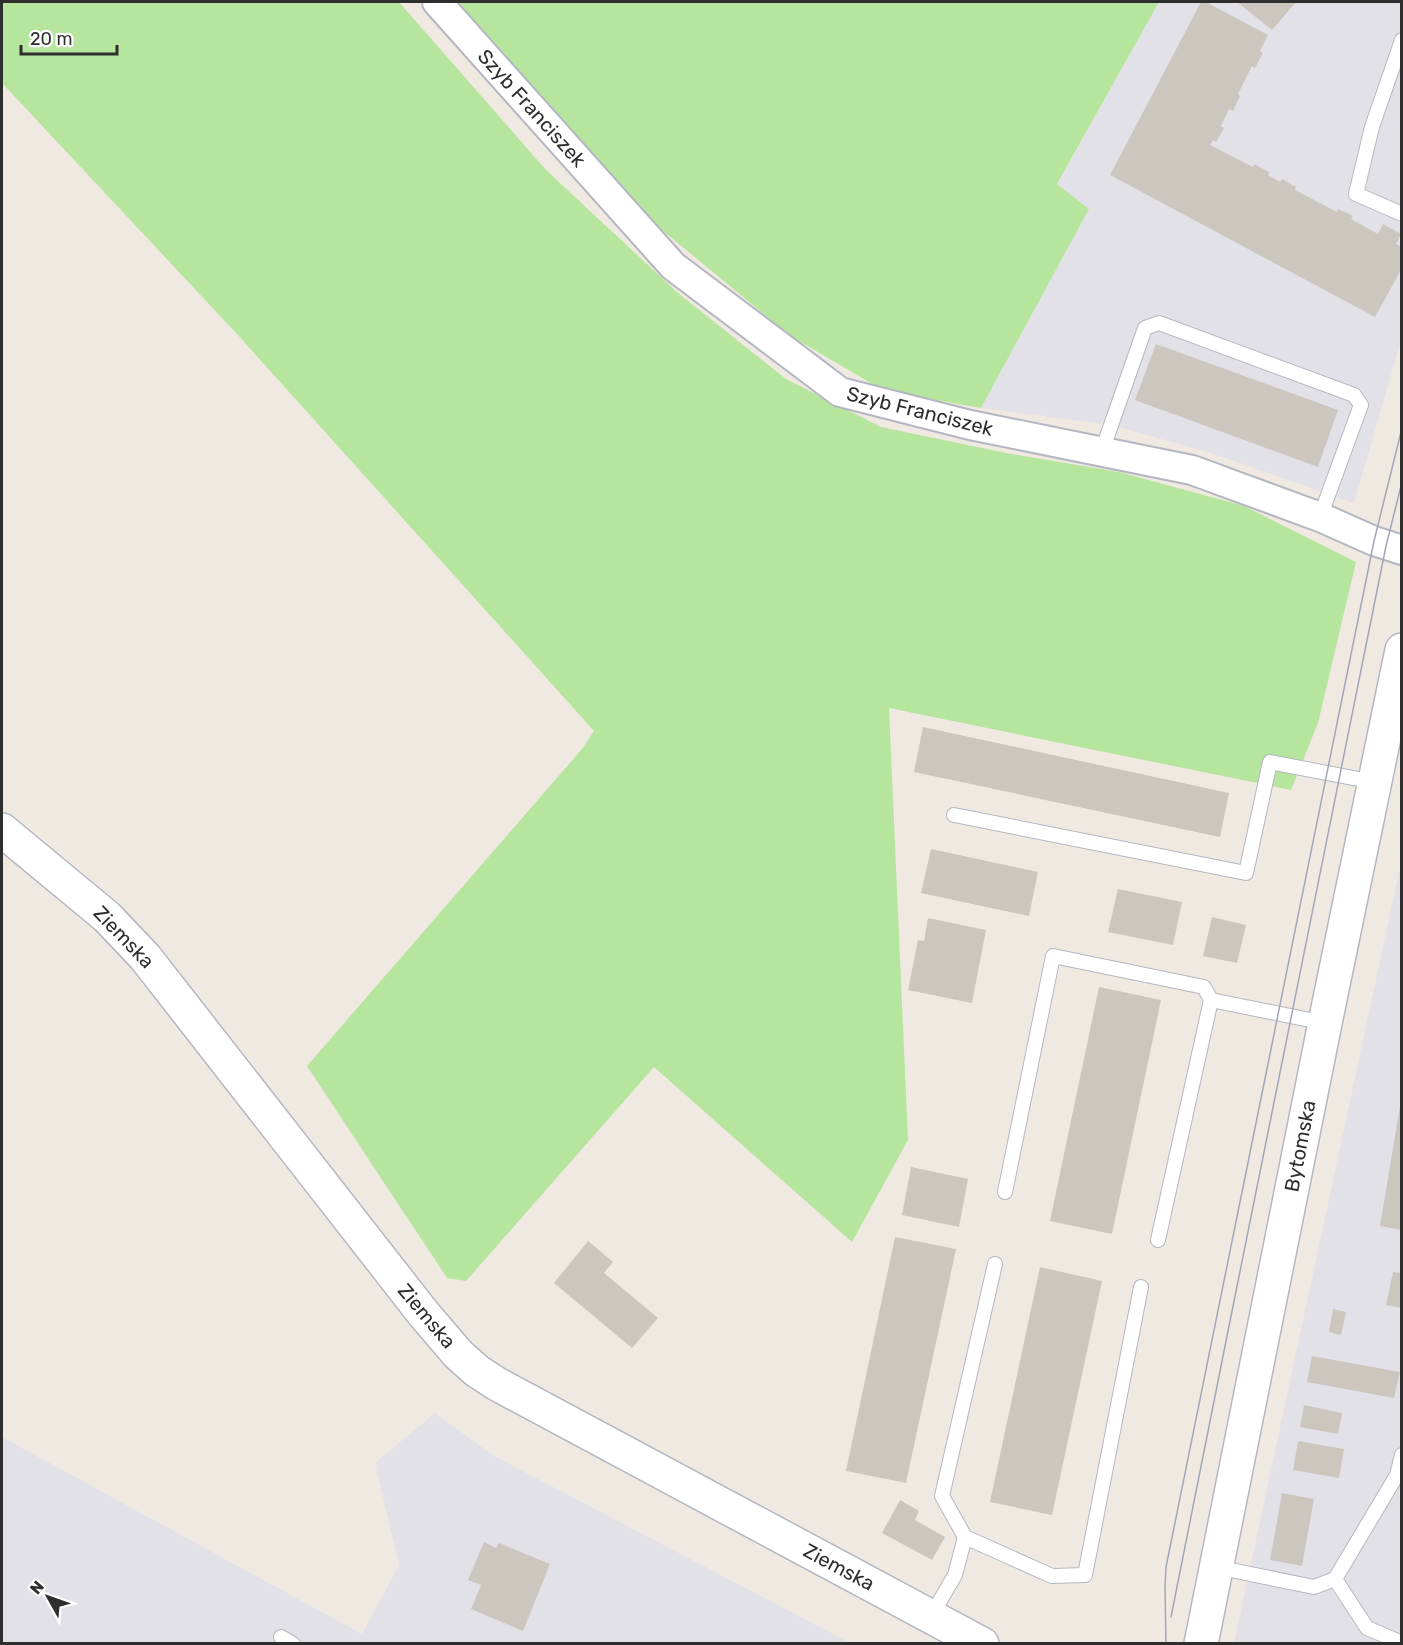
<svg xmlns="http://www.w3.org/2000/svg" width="1403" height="1645" font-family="Rubik,sans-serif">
<rect width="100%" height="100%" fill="#efe9e1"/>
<!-- industrial -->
<path fill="#e3e1e8" d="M1159 2H1401V340L1354 503 1211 453 1111 425 981 408 1089 209 1057 185Z
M1401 863V1643H1234Z
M435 1413 494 1456 850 1643H2V1437L362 1634 399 1565 375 1463Z"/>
<!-- green -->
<path fill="#b6e59e" d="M2 2H399L546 170 678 293 786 379 881 427 1006 453 1119 472 1244 506 1356 562 1318 723 1291 790 889 708 908 1140 852 1242 654 1067 466 1281 447 1278 307 1066 582 749 594 731 237 334 2 83Z
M453 2H1159L1057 184 1089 209 981 408 884 391 789 335 633 206Z"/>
<!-- building -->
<path fill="#cbc7bf" d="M1201 2H1206L1268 35 1260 51 1263 53 1255 68 1252 66 1238 94 1240 96 1233 111 1229 109 1221 126 1224 128 1216 142 1213 140 1210 145 1253 167 1254 164 1269 172 1268 175 1280 182 1282 179 1296 187 1295 190 1337 212 1338 209 1353 216 1351 219 1378 234 1383 224 1401 234 1396 244 1402 247V268L1375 317 1110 175Z
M1237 2H1296L1272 30Z
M1156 344 1338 410 1318 467 1135 400Z
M923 727 1229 793 1220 837 914 772Z
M931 849 1038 872 1029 916 921 893Z
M1118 889 1182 902 1173 945 1108 932Z
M1212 917 1246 925 1237 963 1203 956Z
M928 918 986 930 972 1003 908 990 918 940 924 941Z
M1099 987 1161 1000 1112 1234 1050 1221Z
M1400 1106H1402V1230L1380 1226Z
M911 1167 968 1179 959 1227 902 1215Z
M895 1237 956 1249 906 1483 846 1471Z
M588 1241 613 1262 604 1273 658 1318 632 1348 554 1283Z
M1040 1267 1102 1281 1052 1515 990 1502Z
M1393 1272 1402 1273V1308L1386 1305Z
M1333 1309 1346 1312 1341 1335 1329 1332Z
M1312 1356 1400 1372 1394 1398 1307 1382Z
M1304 1405 1342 1413 1338 1434 1300 1427Z
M1298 1441 1344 1449 1339 1478 1293 1470Z
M1282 1493 1314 1499 1302 1566 1270 1560Z
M900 1500 919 1511 915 1520 945 1537 932 1560 882 1533Z
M484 1542 496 1548 499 1543 550 1564 523 1631 471 1609 481 1585 468 1580Z"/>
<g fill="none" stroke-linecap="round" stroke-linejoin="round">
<defs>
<path id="service" d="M1402 40 1372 127 1356 194 1402 214
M1102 451 1145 328 1159 323 1354 395 1361 405 1320 517
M954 815 1246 873 1270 762 1374 782
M1005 1192 1053 956 1204 987 1211 1000 1325 1023
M1158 1240 1211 1000
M965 1537 1052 1576 1085 1575 1141 1287
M1216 1567 1314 1587 1335 1579 1397 1475 1402 1455
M1335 1579 1367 1628 1402 1643
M931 1616 955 1575 965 1537 942 1496 995 1264
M281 1637 293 1644"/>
<path id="minor" d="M437 2 673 266 840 392 970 425 1192 470 1320 517 1374 541 1402 550"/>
<path id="tertiary" d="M2 830 107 917 145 957 423 1313 458 1354 477 1371 497 1384 982 1644
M1201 1644 1325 1023 1402 650"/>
</defs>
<!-- service casing -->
<use href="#service" stroke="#b4b7c1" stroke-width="16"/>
<!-- minor casing -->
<use href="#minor" stroke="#b4b7c1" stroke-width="32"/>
<!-- tertiary casing -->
<use href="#tertiary" stroke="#b4b7c1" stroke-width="36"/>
<!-- service -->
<use href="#service" stroke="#fff" stroke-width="14"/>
<!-- minor -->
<use href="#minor" stroke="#fff" stroke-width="28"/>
<!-- tertiary -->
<use href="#tertiary" stroke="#fff" stroke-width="33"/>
<!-- tram -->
<path stroke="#a3a6b8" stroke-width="1.5" d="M1171 1617 1227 1336 1386 546 1402 482
M1166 1644 1165 1587 1166 1567 1374 541 1402 428"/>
</g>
<g text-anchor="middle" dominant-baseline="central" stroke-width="4.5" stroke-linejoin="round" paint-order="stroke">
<!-- street labels -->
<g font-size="20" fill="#2e2e2e" stroke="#fff">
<text transform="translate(532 108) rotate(48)">Szyb Franciszek</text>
<text transform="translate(920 411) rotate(14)">Szyb Franciszek</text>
<text transform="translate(124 937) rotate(46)">Ziemska</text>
<text transform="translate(1300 1146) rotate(-79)">Bytomska</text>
<text transform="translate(427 1316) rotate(50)">Ziemska</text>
<text transform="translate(839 1567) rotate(28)">Ziemska</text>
</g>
</g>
<!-- border -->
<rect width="1403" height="1645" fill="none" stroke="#2e2e2e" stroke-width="6"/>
<!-- north arrow -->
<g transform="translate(48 1597) rotate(310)" stroke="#ffffff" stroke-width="4.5" paint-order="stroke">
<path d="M0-4.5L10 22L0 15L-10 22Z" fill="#2e2e2e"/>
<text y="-9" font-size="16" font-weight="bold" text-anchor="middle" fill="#2e2e2e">N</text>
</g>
<!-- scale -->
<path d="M21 45v9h96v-9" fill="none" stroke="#2e2e2e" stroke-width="3"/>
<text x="30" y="45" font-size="18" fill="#2e2e2e" stroke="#ffffff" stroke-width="4.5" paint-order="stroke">20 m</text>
</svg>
